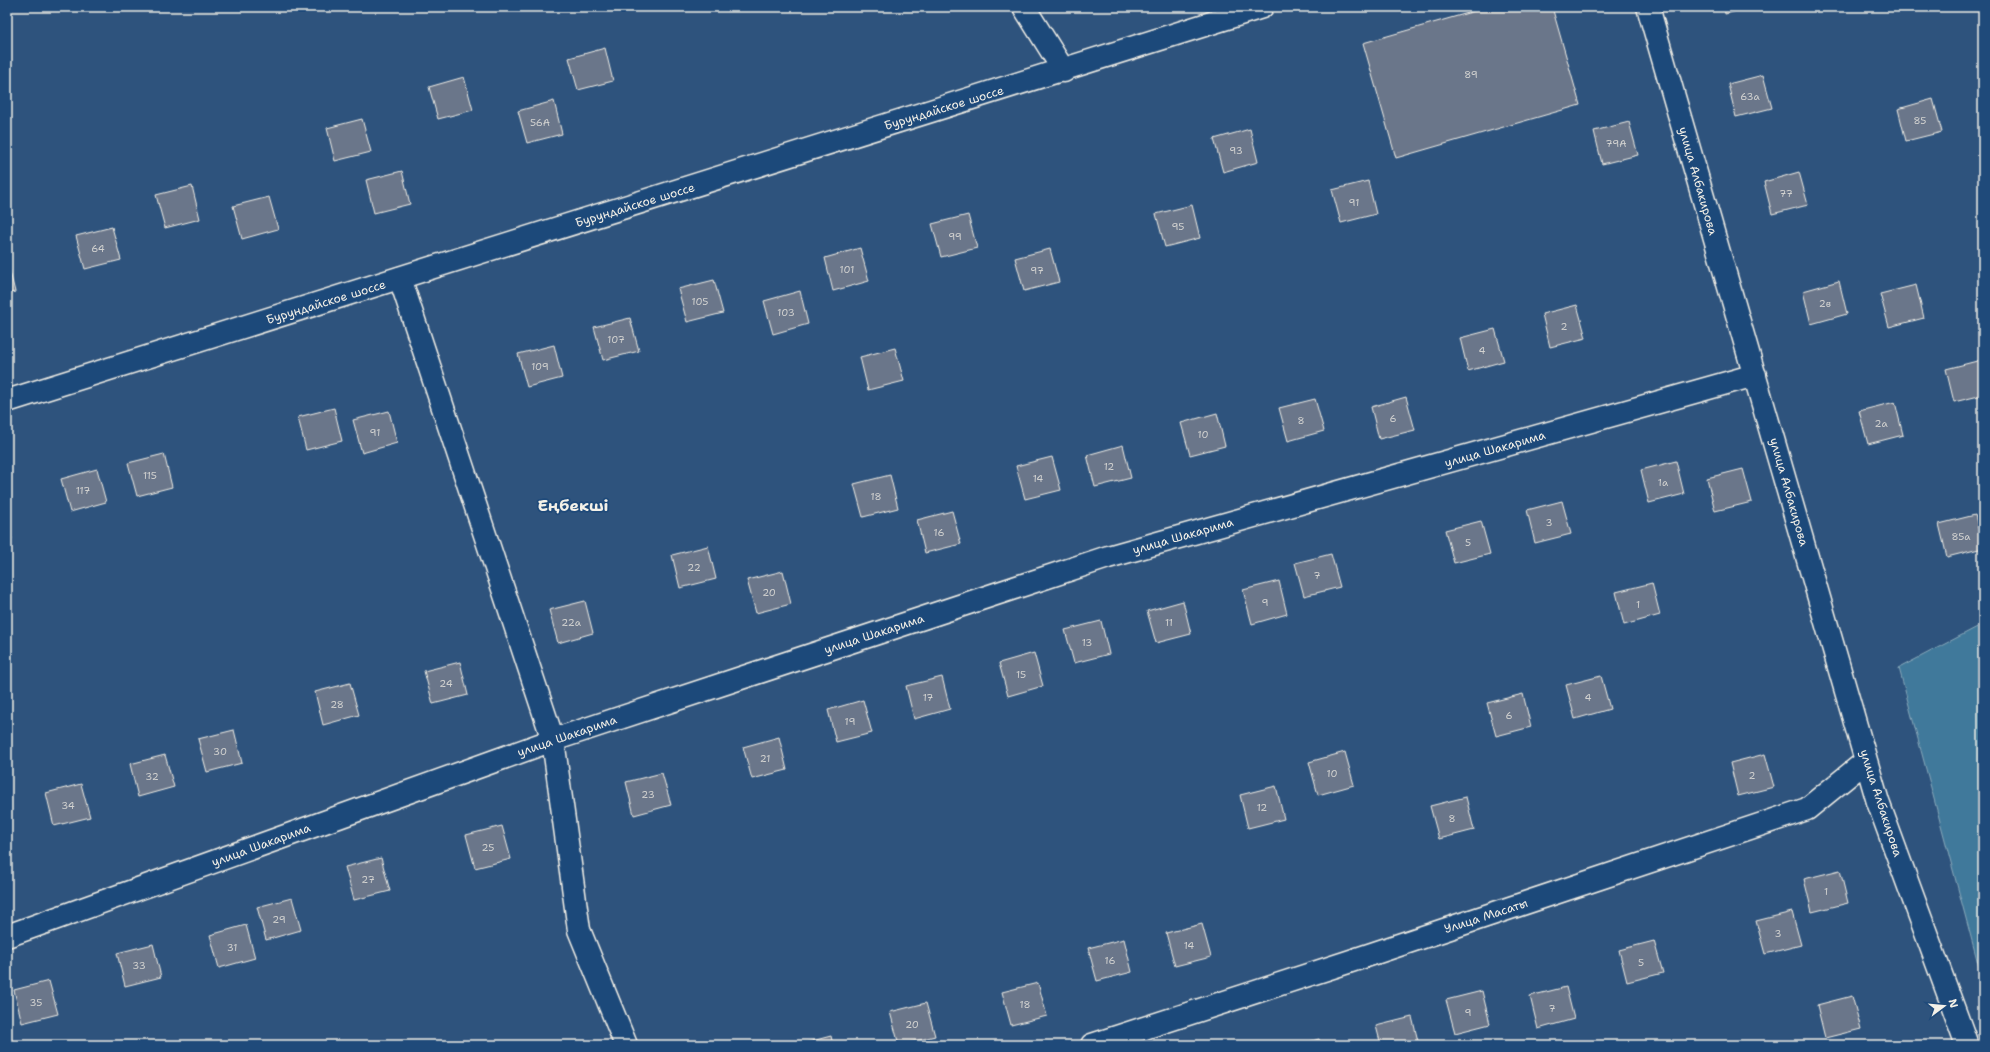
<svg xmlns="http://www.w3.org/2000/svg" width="1990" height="1052" font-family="'Shantell Sans',sans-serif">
<rect width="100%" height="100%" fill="#2e537d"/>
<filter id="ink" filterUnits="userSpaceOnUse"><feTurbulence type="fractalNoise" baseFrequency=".025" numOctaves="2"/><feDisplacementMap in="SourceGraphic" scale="8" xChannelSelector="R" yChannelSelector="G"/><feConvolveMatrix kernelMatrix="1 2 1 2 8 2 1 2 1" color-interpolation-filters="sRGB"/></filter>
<g filter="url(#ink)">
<!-- water -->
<path fill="#41799b" stroke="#89a9ba" d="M1983 624V982L1899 668Z"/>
<!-- building -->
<path fill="#6b768a" stroke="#f4f1e8" d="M1489 7H1552L1580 105 1396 158 1363 43Z
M1724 7H1753L1725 14Z
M605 48 613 81 578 90 569 58Z
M1763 75 1772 108 1736 117 1728 84Z
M464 77 473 110 438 119 429 87Z
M1933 99 1942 132 1906 141 1898 109Z
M554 101 562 134 527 143 518 111Z
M362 119 371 152 335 161 327 128Z
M1629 122 1638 155 1602 164 1594 131Z
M1250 129 1258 162 1223 172 1214 139Z
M402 171 410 204 374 213 366 180Z
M1799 172 1808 205 1772 214 1764 182Z
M1368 181 1376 214 1341 223 1332 190Z
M192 186 200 219 165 228 156 195Z
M269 197 278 229 242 239 233 206Z
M1192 205 1200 238 1165 247 1156 214Z
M968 215 977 248 941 257 932 224Z
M112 227 121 260 85 269 76 236Z
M860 248 869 281 833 291 825 258Z
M1050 249 1059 282 1024 291 1015 258Z
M7 260 15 292 7 294Z
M714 280 723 313 687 322 678 289Z
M1839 281 1847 314 1811 324 1803 291Z
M1916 285 1924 318 1889 327 1880 294Z
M800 291 808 324 773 334 764 301Z
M1577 305 1586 338 1550 347 1542 314Z
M630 318 639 351 603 360 594 327Z
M1495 329 1504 361 1468 371 1460 338Z
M554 345 562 378 527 387 518 354Z
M895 348 904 381 868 390 860 357Z
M1981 360 1983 367V395L1954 402 1946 369Z
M1406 397 1415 430 1379 439 1371 407Z
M1315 399 1324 431 1288 441 1279 408Z
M1895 402 1903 435 1868 444 1859 411Z
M334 408 342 441 306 450 298 417Z
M389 411 397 443 362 453 353 420Z
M1217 413 1225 446 1190 455 1181 423Z
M1123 445 1131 478 1095 487 1087 455Z
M164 454 172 487 137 496 128 463Z
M1052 457 1061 490 1025 499 1016 466Z
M1676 461 1684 494 1649 503 1641 470Z
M97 469 106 502 70 512 61 479Z
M1743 469 1752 502 1715 511 1707 478Z
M890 475 898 508 863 517 854 484Z
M1562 501 1571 534 1535 543 1527 510Z
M952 511 961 544 925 553 917 520Z
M1975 515 1983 548 1947 557 1939 524Z
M1481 521 1490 554 1454 563 1445 530Z
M7 522 12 539 7 540Z
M708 546 716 579 680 588 672 555Z
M1331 554 1340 587 1304 596 1295 563Z
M783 571 791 604 756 613 747 580Z
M1279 581 1287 614 1252 624 1243 590Z
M1652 583 1660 615 1624 625 1616 592Z
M585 601 593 633 558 643 549 610Z
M1183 601 1191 634 1156 643 1147 611Z
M1101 621 1109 654 1074 663 1065 630Z
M1034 653 1043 686 1008 696 999 663Z
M460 662 468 695 433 704 424 671Z
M1601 676 1610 709 1575 719 1566 685Z
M942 677 950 709 914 719 906 686Z
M350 683 359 715 323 725 315 692Z
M1523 694 1531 727 1496 736 1487 703Z
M863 700 872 733 836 742 828 710Z
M234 730 242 763 207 772 198 739Z
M779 737 787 770 752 779 743 747Z
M1345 752 1354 785 1318 795 1309 762Z
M1765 754 1774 787 1738 796 1730 763Z
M165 755 174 787 138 797 130 764Z
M662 773 671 805 634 815 626 782Z
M81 784 90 817 54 826 46 793Z
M1276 786 1284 819 1248 828 1240 795Z
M1466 797 1474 830 1439 839 1430 806Z
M502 826 511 859 475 868 466 835Z
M381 858 390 891 354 900 345 867Z
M1840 870 1848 903 1812 912 1804 879Z
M292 898 301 930 266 940 257 907Z
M1792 912 1801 945 1765 954 1756 921Z
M1202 924 1211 957 1175 966 1166 933Z
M246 925 255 958 219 968 210 935Z
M1124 939 1132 972 1097 981 1088 948Z
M1654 941 1663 973 1627 982 1619 950Z
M153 944 161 977 125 986 117 953Z
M49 981 58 1014 22 1023 14 990Z
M1038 983 1047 1016 1011 1025 1002 992Z
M1566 987 1574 1019 1538 1029 1530 996Z
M1482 991 1490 1024 1455 1033 1446 1000Z
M1852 996 1861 1029 1825 1038 1817 1005Z
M926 1003 935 1036 899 1045 890 1012Z
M1412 1017 1419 1045H1381L1376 1026Z
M831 1036 833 1045H797Z
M1319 1039 1321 1045H1298Z"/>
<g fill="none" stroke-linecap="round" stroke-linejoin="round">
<defs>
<path id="minor" d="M1024 7 1064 71
M1648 7 1878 802 1967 1045
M400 278 553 740 579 930 626 1045
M7 936 553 740 1108 557 1755 375
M1092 1045 1348 962 1807 809 1866 761"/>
<path id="secondary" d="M7 401 1262 7"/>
</defs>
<!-- minor casing -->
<use href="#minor" stroke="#f4f1e8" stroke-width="25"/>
<!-- secondary casing -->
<use href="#secondary" stroke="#f4f1e8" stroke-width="25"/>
<!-- minor -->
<use href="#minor" stroke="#1f4a7a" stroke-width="22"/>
<!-- secondary -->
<use href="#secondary" stroke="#1f4a7a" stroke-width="22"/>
</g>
</g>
<g text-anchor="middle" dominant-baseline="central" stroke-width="3.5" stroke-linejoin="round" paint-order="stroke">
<!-- number labels -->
<g font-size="10" fill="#d2d2d0">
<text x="1471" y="74">89</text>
<text x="1750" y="96">63а</text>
<text x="1920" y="120">85</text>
<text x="540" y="122">56А</text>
<text x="1616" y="143">79А</text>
<text x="1236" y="150">93</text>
<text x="1786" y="193">77</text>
<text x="1354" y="202">91</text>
<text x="1178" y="226">95</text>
<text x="955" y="236">99</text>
<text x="98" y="248">64</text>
<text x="847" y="269">101</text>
<text x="1037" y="270">97</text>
<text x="700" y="301">105</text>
<text x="1825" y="303">2в</text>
<text x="786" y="312">103</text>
<text x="1564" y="326">2</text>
<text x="616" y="339">107</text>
<text x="1482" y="350">4</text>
<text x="540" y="366">109</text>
<text x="1393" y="418">6</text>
<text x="1301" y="420">8</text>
<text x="1881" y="423">2а</text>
<text x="375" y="432">91</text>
<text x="1203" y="434">10</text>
<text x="1109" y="466">12</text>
<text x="150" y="475">115</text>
<text x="1038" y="478">14</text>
<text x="1663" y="482">1а</text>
<text x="83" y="490">117</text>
<text x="876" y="496">18</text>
<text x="1549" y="522">3</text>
<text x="939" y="532">16</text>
<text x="1961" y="536">85а</text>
<text x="1468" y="542">5</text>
<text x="694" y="567">22</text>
<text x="1317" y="575">7</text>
<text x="769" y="592">20</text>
<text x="1265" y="602">9</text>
<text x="1638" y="604">1</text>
<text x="571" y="622">22а</text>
<text x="1169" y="622">11</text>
<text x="1087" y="642">13</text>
<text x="1021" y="674">15</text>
<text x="446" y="683">24</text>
<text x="928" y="697">17</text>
<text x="1588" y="697">4</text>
<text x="337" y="704">28</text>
<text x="1509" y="715">6</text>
<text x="850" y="721">19</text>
<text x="220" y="751">30</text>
<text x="765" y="758">21</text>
<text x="1332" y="773">10</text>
<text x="1752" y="775">2</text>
<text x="152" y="776">32</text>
<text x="648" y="794">23</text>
<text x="68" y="805">34</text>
<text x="1262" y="807">12</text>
<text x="1452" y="818">8</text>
<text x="488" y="847">25</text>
<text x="368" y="879">27</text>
<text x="1826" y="891">1</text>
<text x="279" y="919">29</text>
<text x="1778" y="933">3</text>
<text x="1189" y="945">14</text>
<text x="232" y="947">31</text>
<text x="1110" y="960">16</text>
<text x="1641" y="962">5</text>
<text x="139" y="965">33</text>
<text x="36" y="1002">35</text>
<text x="1025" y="1004">18</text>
<text x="1552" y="1008">7</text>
<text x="1468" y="1012">9</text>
<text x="912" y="1024">20</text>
</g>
<!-- street labels -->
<g font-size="12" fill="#f4f1e8" stroke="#1f4a7a">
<text transform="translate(944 108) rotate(-17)">Бурундайское шоссе</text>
<text transform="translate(1698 181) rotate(74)">улица Албакирова</text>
<text transform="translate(635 205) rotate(-17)">Бурундайское шоссе</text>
<text transform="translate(326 302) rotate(-17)">Бурундайское шоссе</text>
<text transform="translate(1495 449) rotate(-16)">улица Шакарима</text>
<text transform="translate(1789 492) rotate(74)">улица Албакирова</text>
<text transform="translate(1183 536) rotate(-16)">улица Шакарима</text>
<text transform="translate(874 634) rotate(-18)">улица Шакарима</text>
<text transform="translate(567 736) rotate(-19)">улица Шакарима</text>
<text transform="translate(1881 803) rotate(72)">улица Албакирова</text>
<text transform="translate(261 845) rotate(-20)">улица Шакарима</text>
<text transform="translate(1486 916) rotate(-18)">Улица Масаты</text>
</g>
<!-- district labels -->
<g font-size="16" font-weight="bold" fill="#f4f1e8" stroke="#1f4a7a">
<text x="573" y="505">Еңбекші</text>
</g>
</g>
<!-- margin -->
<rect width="1990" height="1052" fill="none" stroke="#1f4a7a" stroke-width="24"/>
<rect x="12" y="12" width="1966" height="1028" fill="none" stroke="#f4f1e8" stroke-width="1.5" filter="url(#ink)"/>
<!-- north arrow -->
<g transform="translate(1944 1006) rotate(74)" stroke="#1f4a7a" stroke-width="3" paint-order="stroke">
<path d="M0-3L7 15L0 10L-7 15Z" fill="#f4f1e8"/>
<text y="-6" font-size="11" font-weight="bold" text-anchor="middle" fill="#f4f1e8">N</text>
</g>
</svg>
